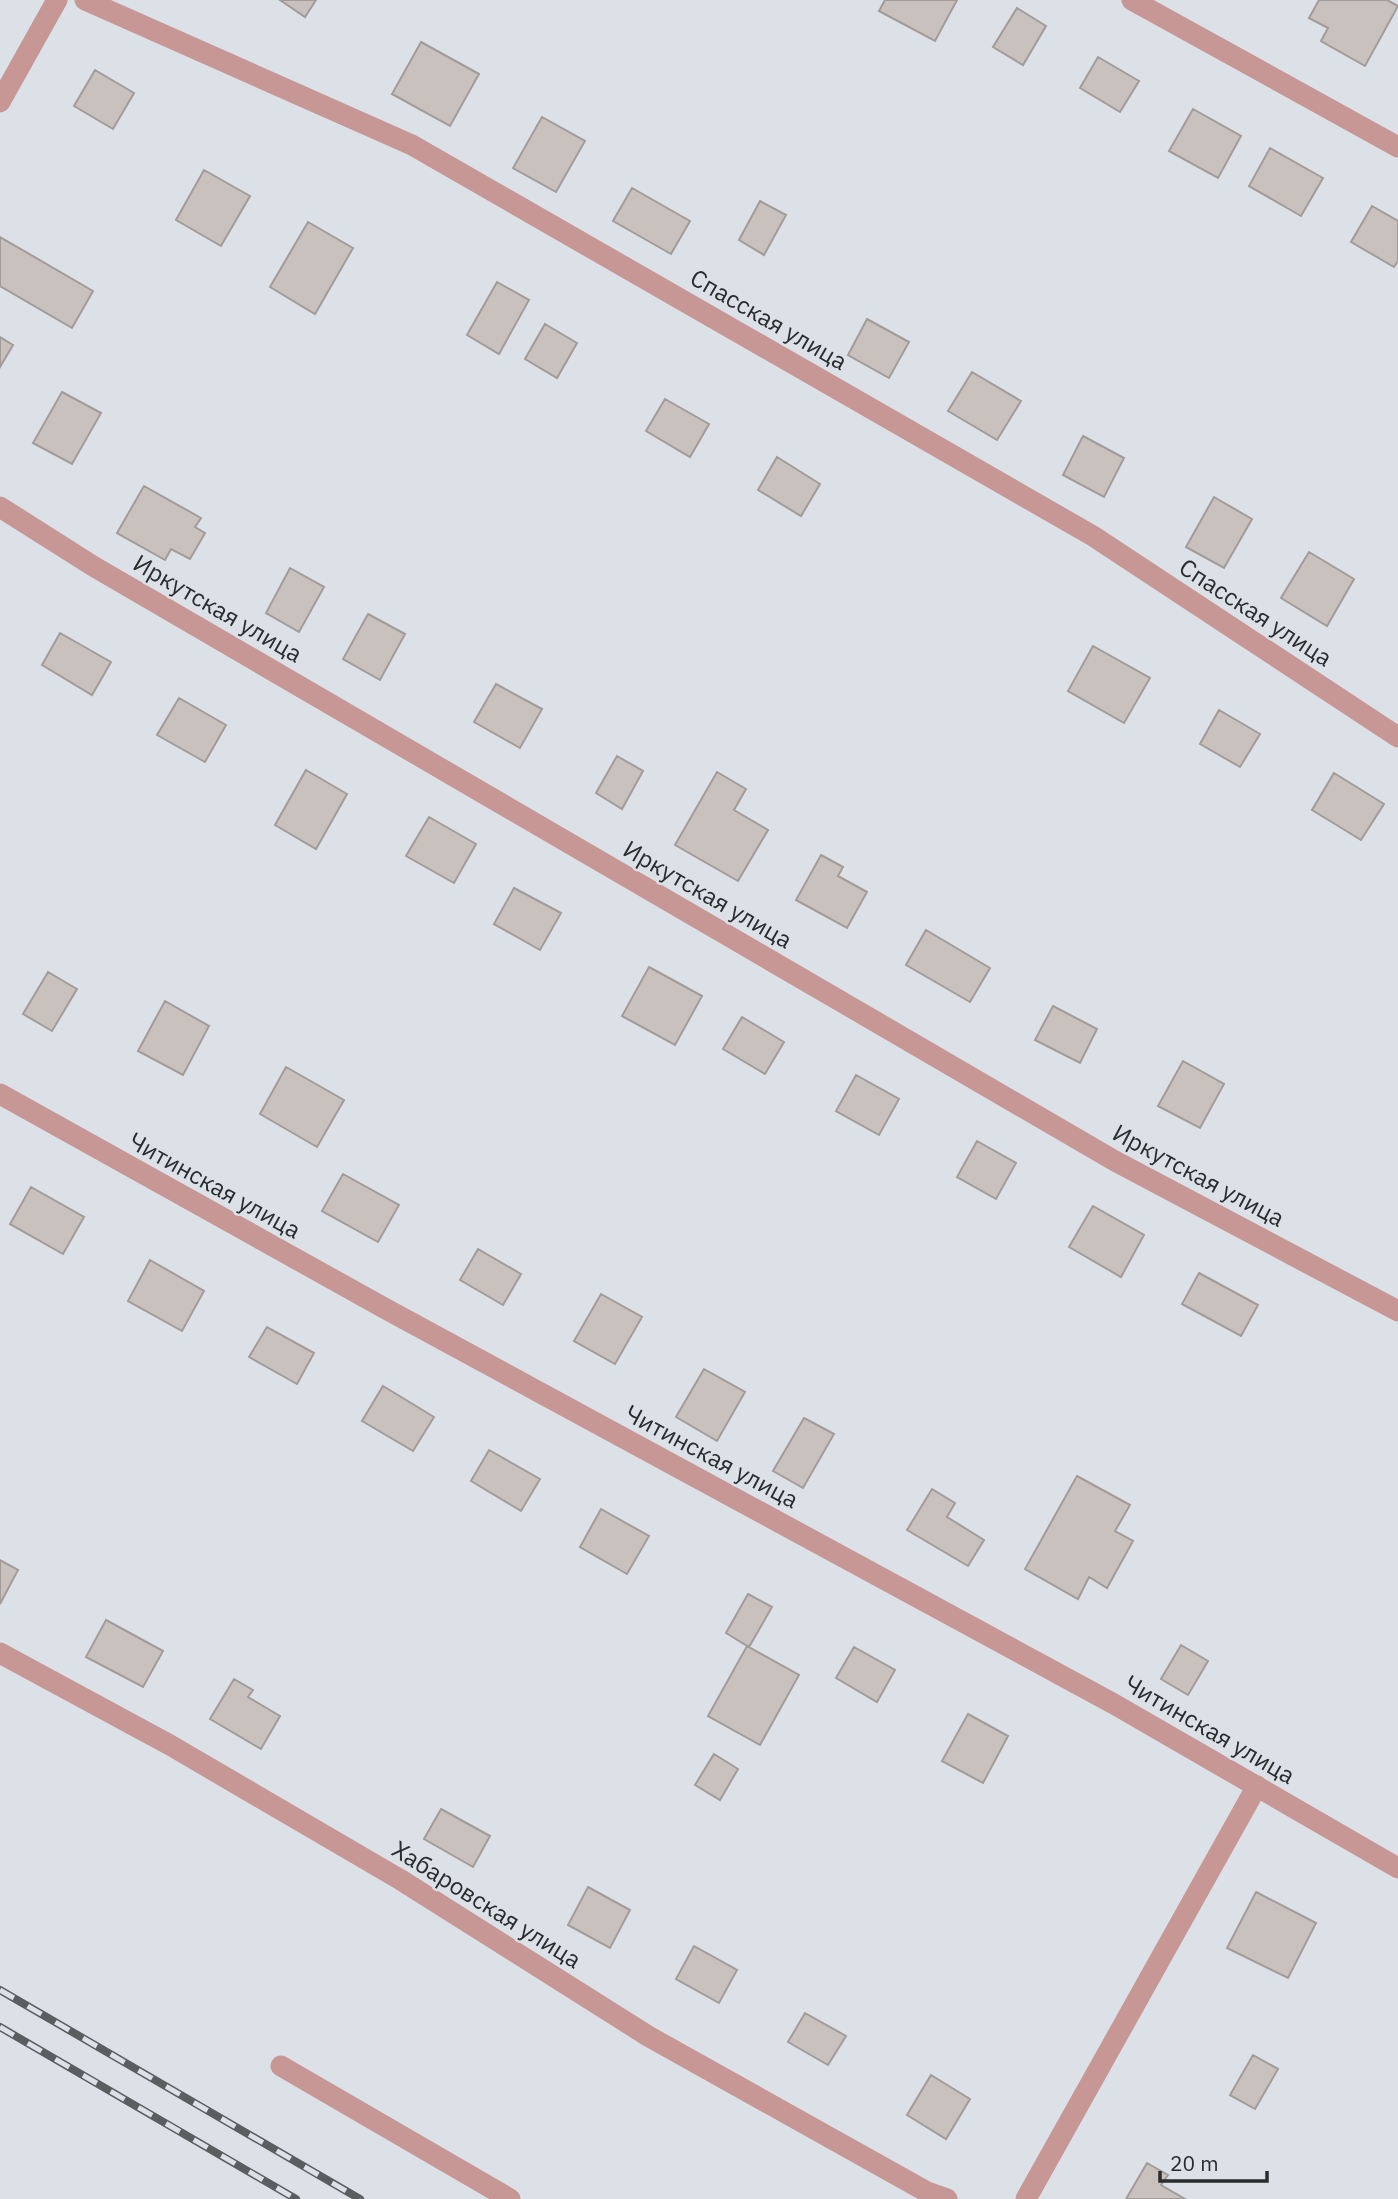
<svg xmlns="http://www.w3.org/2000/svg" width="1398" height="2199" font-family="'IBM Plex Sans',sans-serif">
<rect width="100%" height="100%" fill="#dbe1e7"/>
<!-- building -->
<path fill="#c9c1be" stroke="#a29b98" stroke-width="2" d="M280 0H316L305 17Z
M885 0H957L935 41 879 11Z
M1319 0H1387L1398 6 1365 66 1321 41 1328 28 1309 18Z
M1017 8 1046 26 1023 65 993 47Z
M421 42 479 74 450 126 392 94Z
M1098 57 1139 81 1120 112 1080 88Z
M95 70 134 93 113 129 74 106Z
M1193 109 1241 136 1218 178 1169 151Z
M542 117 585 141 556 192 513 168Z
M1270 148 1323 178 1301 216 1249 186Z
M204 170 250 196 221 246 176 220Z
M632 188 690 221 671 254 613 221Z
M760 201 786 215 764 255 739 240Z
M1372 206 1398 221V261L1394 267 1351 242Z
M308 222 353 248 315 314 270 287Z
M0 237 93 291 72 328 0 286Z
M497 282 529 300 499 354 467 335Z
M867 319 909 342 889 378 848 355Z
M545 324 577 343 557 378 525 359Z
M0 337 13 345 0 367Z
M972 372 1021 401 997 440 948 411Z
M62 392 101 413 72 464 33 443Z
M665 399 709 424 690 457 646 431Z
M1083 436 1124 458 1104 497 1063 475Z
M777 457 820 484 801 516 758 490Z
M144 486 201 518 195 527 205 533 190 559 171 549 165 560 117 533Z
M1214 497 1252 519 1224 568 1186 547Z
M1309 552 1354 579 1327 626 1281 598Z
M290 568 324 587 299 632 266 613Z
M368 614 405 634 380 680 343 659Z
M60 633 111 662 92 695 42 665Z
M1093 646 1150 678 1124 723 1068 691Z
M496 684 542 709 520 748 474 722Z
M179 698 226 725 205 762 157 735Z
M1219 710 1260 734 1240 767 1200 744Z
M617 756 643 771 622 809 596 793Z
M306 770 347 794 316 849 275 825Z
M717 772 746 789 734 810 768 830 738 881 675 845Z
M1334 773 1384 804 1361 840 1312 810Z
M429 817 476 844 454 883 406 856Z
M821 855 843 867 838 876 867 892 847 928 796 900Z
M514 888 561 913 540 950 494 924Z
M926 930 990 968 970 1002 906 965Z
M649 967 702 996 675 1045 622 1016Z
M48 972 77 989 52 1031 23 1014Z
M165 1001 209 1026 183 1075 138 1051Z
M1053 1006 1097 1029 1080 1063 1035 1040Z
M742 1017 784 1042 765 1074 723 1049Z
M1183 1061 1224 1084 1200 1128 1158 1106Z
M286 1067 344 1100 317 1147 260 1114Z
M856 1075 899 1099 879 1135 836 1111Z
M977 1141 1016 1163 996 1199 957 1177Z
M343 1174 399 1205 378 1242 322 1211Z
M31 1187 84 1217 63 1254 10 1224Z
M1093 1206 1144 1235 1121 1277 1069 1247Z
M478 1249 521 1274 503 1305 460 1280Z
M150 1260 204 1291 182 1331 128 1301Z
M1199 1273 1258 1305 1241 1336 1182 1304Z
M601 1294 642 1317 615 1364 574 1341Z
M267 1327 314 1353 297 1384 249 1357Z
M704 1369 745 1392 717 1441 676 1417Z
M383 1386 434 1417 413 1451 362 1421Z
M804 1418 834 1434 803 1488 773 1471Z
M489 1450 540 1479 521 1511 471 1481Z
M1077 1476 1130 1505 1115 1531 1133 1541 1107 1588 1089 1577 1078 1599 1025 1569Z
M932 1489 955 1503 947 1517 984 1540 968 1566 907 1530Z
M601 1509 649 1536 627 1574 580 1547Z
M0 1560 18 1570 0 1604Z
M748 1594 772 1607 749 1647 726 1633Z
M106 1620 163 1651 143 1687 86 1657Z
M1181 1645 1208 1661 1188 1695 1161 1679Z
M747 1646 799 1675 760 1745 708 1716Z
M854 1647 895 1670 877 1702 836 1678Z
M234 1679 253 1690 248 1697 280 1716 261 1749 210 1719Z
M968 1714 1008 1736 983 1783 942 1761Z
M714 1754 738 1769 720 1800 695 1785Z
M441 1809 490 1836 473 1867 424 1839Z
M588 1887 630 1910 610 1948 568 1925Z
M1256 1892 1316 1923 1288 1978 1227 1948Z
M694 1946 737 1970 719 2003 676 1979Z
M805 2013 846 2036 828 2065 788 2042Z
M1253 2055 1278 2069 1255 2109 1230 2095Z
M931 2075 970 2099 946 2139 907 2115Z
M1147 2163 1168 2175 1161 2185 1185 2199H1126Z"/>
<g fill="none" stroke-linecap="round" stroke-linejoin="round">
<!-- lane -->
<path stroke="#c79796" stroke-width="21" d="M281 2066 510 2199
M1026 2199 1257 1786"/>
<!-- street -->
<path stroke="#c79796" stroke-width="21" d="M85 0 412 145 1093 536 1398 737
M1132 0 1398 147
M0 102 57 0
M0 507 93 566 1115 1161 1398 1311
M0 1094 386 1309 1114 1704 1398 1868
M0 1653 170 1745 401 1880 648 2036 927 2192 947 2199"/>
<defs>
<path id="rail" d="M0 1990 360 2199
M0 2027 296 2199"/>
</defs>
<!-- rail casing -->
<use href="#rail" stroke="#5b5e61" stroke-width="8"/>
<!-- rail -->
<use href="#rail" stroke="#dbe1e7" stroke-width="5" stroke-dasharray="16" stroke-linecap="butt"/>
</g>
<g text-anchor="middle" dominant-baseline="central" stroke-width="5" stroke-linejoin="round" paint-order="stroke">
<!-- street labels -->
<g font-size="24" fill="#292b2d" stroke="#dbe1e7">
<text transform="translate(769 319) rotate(30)">Спасская улица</text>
<text transform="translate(218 608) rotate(30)">Иркутская улица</text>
<text transform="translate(1256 612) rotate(33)">Спасская улица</text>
<text transform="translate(708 894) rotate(30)">Иркутская улица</text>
<text transform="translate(1199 1175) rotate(28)">Иркутская улица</text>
<text transform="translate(215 1185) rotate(29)">Читинская улица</text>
<text transform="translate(712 1456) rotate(28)">Читинская улица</text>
<text transform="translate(1210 1729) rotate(30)">Читинская улица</text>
<text transform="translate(487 1904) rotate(32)">Хабаровская улица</text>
</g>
</g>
<!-- scale -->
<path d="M1160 2171v10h107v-10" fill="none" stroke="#292b2d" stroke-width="3.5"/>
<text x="1170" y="2171" font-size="21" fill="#292b2d" stroke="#dbe1e7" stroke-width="5" paint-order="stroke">20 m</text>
</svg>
